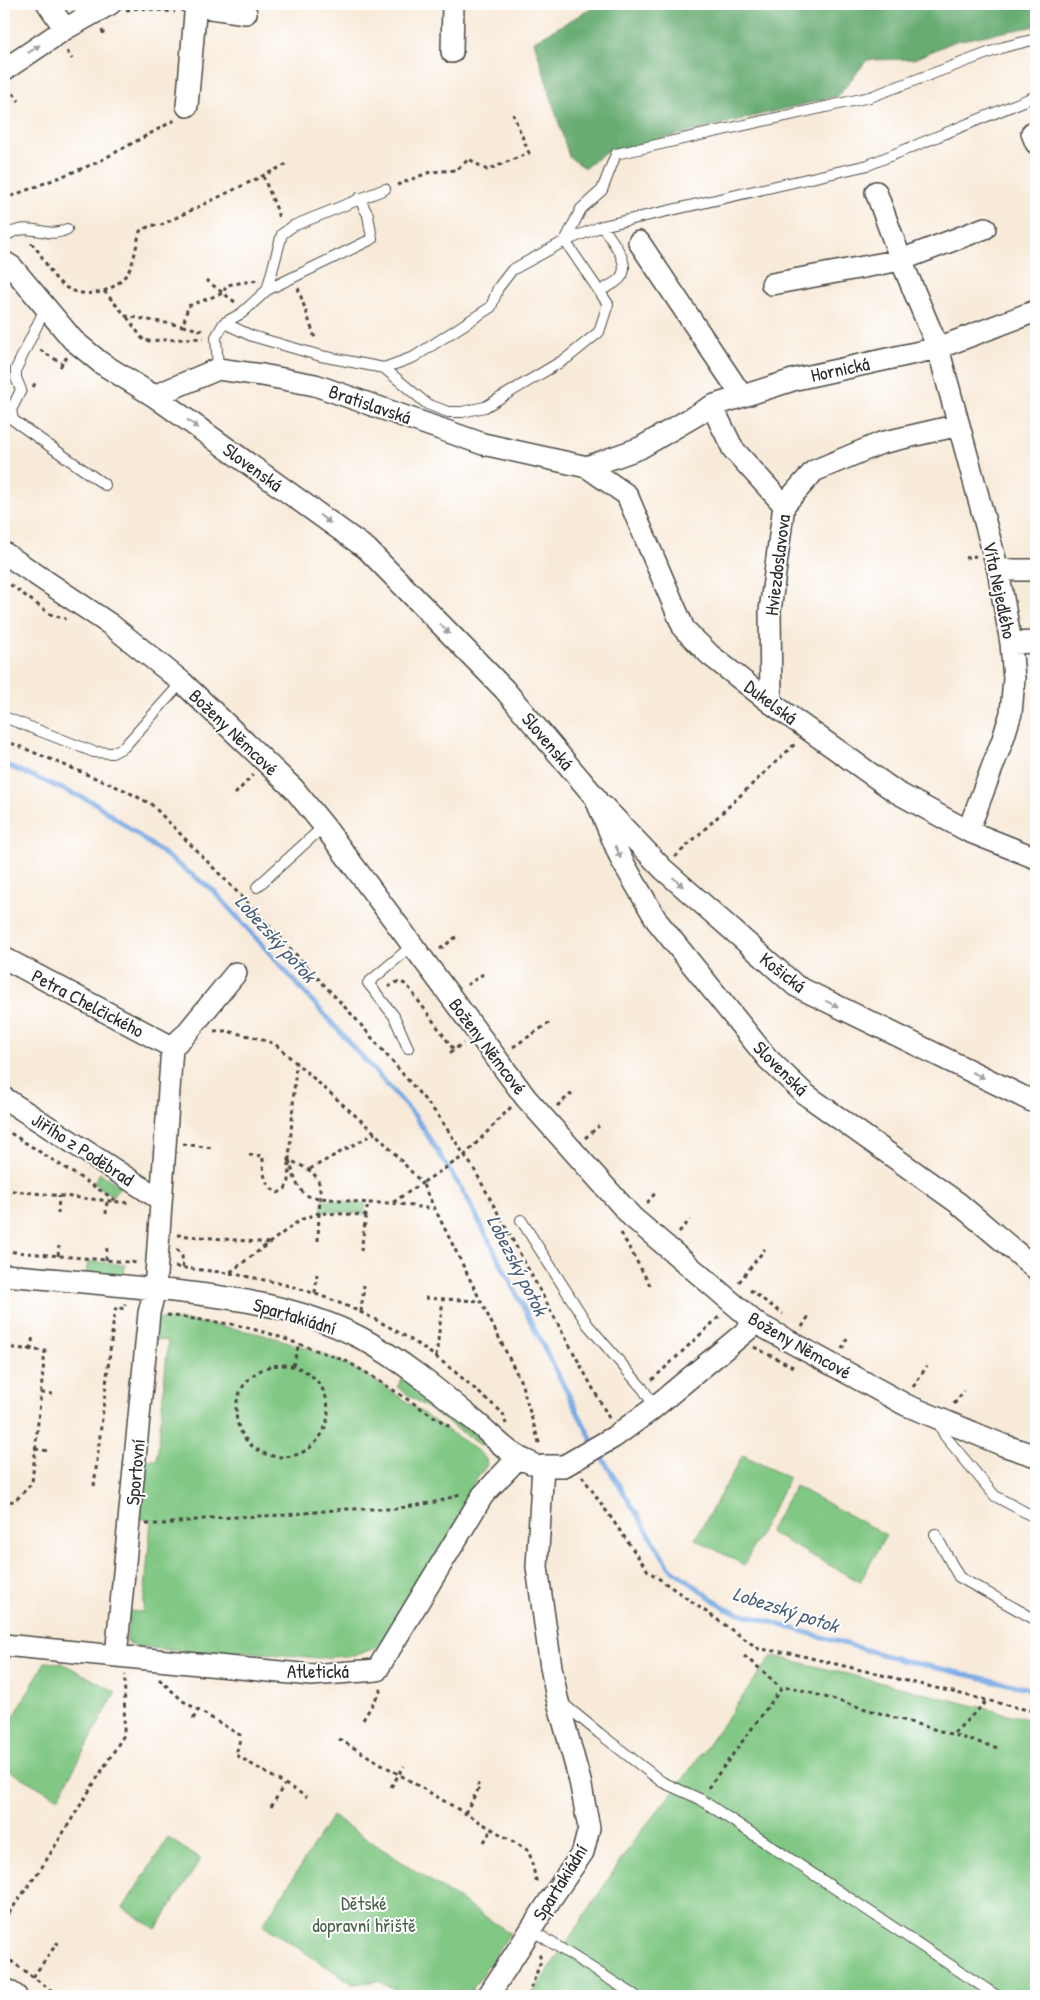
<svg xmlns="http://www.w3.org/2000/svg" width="1040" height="2000" font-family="'Patrick Hand',sans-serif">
<rect width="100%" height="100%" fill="#fff"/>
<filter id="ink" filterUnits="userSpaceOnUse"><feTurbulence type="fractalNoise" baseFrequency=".02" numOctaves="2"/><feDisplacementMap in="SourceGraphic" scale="10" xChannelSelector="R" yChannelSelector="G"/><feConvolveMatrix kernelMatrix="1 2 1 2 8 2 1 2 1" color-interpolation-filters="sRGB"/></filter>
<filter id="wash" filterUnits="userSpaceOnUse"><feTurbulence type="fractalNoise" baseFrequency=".0096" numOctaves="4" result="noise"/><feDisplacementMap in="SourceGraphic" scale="20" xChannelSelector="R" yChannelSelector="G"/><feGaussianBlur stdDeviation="1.12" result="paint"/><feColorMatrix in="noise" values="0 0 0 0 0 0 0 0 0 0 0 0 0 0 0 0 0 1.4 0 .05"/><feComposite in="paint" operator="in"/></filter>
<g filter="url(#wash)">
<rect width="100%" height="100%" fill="#f8ead9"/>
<!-- green -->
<path fill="#81c884" stroke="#567a58" d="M100 1173 120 1186 113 1196 93 1183Z
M323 1199 366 1204 364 1214 321 1211Z
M88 1261 125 1265 124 1277 86 1274Z
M156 1318C222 1324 291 1336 351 1367 380 1382 407 1402 434 1421 450 1433 472 1444 486 1459L487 1465 471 1487 476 1492 391 1634 377 1647 357 1655 319 1658 236 1651 234 1657 135 1646 127 1642 128 1611 143 1612 151 1520 137 1518 143 1459 157 1460 168 1341 154 1339Z
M404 1376 485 1442 482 1445 479 1444 397 1387Z
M743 1455 789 1478 744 1565 695 1539Z
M795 1486 886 1535 860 1582 769 1532Z
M771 1657H778L1036 1721V1996H531L635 1839 686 1775Z
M45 1662 62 1663 116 1692 58 1798 4 1768V1734Z
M332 1816 510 1933 468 1996H406L379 1981 353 1984 263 1925Z
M168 1838 201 1859 156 1929 123 1908Z"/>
<!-- forest -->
<path fill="#68ac72" stroke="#4a6c4e" d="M599 4H1036V26L956 41 914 59 867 60 838 96 604 153 585 168 569 157 534 41Z"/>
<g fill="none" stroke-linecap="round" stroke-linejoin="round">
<!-- stream -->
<path stroke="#78aae4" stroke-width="5" d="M4 764 95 803 214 891 415 1116 466 1196 594 1444
M598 1451 670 1568 726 1609 901 1660 1036 1690"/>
</g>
</g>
<g filter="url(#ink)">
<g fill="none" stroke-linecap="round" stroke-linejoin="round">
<defs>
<path id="service" d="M4 237C31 218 45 241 67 229
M267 290 282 234 293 226 385 189
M600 291C605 288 612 285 617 281 636 267 611 240 602 226
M48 311 41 317 16 369V378L21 390 11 410 13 420 105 485
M224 323 252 336 321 356 384 368 414 357 491 307 498 288 512 270 565 241 602 226 868 165 1036 96
M384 368 427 404 448 412H462L485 407 567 358 599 332 608 304 565 241 581 209 602 190 616 154 870 97 1004 47 1036 39
M218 369 216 337 224 323 242 313 267 290 372 239 368 215 359 198
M4 717 94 752 112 753 124 747 182 682
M257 887 324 826
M408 1048 394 1016 368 983 413 945
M521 1220 588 1325 643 1389 655 1407
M937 1420 945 1436 995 1496 1036 1518
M935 1534 959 1577 1036 1620
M561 1702 599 1733 662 1782 700 1799 997 1996
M530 1929 636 1996"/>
<path id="minor" d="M48 4 65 29
M191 4 197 6 246 13
M452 52 453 4
M4 70 65 29 110 4
M187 106 195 14 198 4
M1032 133 1036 143
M876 192 901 260 938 348 998 570 1011 643 1014 679 1011 713 1003 739 968 831
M639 242 742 396
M4 262 12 267 73 340 101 363 154 396 367 549 504 689 595 797 621 859 657 921 768 1059 805 1094 958 1203 1036 1269
M772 284 901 260 985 228
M154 396 218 369 262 375 315 385 483 444 587 467 627 495 684 629 710 655 771 703 896 792 968 831 1036 858
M712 406 733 449 784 505
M587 467 640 448 712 406 796 379 938 348 1036 311
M4 553 111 625 182 682 294 789 324 826 526 1098 632 1217 756 1323 906 1405 1003 1445 1036 1456
M998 570H1036
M1011 643 1036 642
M771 703 770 611 784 505 814 471 881 443 959 425
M604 807 663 869 796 986 1036 1103
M4 958 172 1047
M4 1098 161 1200
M4 1275C54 1279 105 1284 155 1289 225 1296 297 1305 361 1338 400 1359 437 1389 471 1418 492 1434 506 1454 531 1463
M4 1645 311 1675 377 1670 483 1495 518 1458
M116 1656 149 1313 155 1289 172 1047 185 1035 236 973
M4 1988 16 1996
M488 1996 550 1900 583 1852 589 1828 580 1781 557 1698 551 1667 537 1567 543 1466H564L614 1437 651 1410 756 1323"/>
</defs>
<!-- service casing -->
<use href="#service" stroke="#4a4845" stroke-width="12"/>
<!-- minor casing -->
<use href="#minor" stroke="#4a4845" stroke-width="24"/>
<!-- path -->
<path stroke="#4a4845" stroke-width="3" stroke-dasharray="4 4" stroke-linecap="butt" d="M126 10 140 8 175 12
M102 30 105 37
M67 51 72 59
M8 87 19 101
M263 176 277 210 279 220
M397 185 430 172 456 170 469 159 487 170 529 153 513 114
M4 199 96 163 175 120
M31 243C42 253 47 269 58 281 77 301 113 296 128 272 135 260 136 245 140 231L152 225 159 226 289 163
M206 280 223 293 227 285 258 280
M298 288 316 341
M104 291 126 316 183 326 188 306 223 293 235 302
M127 317 144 341 203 338
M183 326 204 331
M40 350 63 364
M60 367 67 357
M33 387 37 380
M965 558 976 556
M4 580 50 614 66 619
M4 740 122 789 151 804 244 899 355 1018 437 1114 474 1169 609 1418
M235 794 253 775
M675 857 796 743
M440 949 456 937
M467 985 483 974
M388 987 399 981 407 985 454 1050
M214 1031H226L254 1037 275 1044 375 1133 422 1183 392 1203
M513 1047 549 1023
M450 1053 463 1043
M557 1106 572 1093
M511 1107 464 1156 422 1183 521 1382 540 1446
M4 1129 117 1201
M585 1138 599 1126
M183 1144 213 1148
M249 1155 263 1156C263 1171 263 1185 278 1193L285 1189 289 1181V1163
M289 1160C294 1174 296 1192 311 1197L368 1203
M310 1169 375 1133
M4 1190 130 1203
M647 1203 657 1191
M4 1206 5 1191
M58 1214 59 1196
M106 1214 107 1201
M679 1232 690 1220
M621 1233 651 1287
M177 1235 270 1243
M318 1241 319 1213 366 1215 368 1203H392L433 1209
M177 1249 182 1256 183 1268
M4 1251 139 1263
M361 1251 366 1215
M58 1256 59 1246
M106 1260 107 1247
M175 1267 229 1273 300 1220 319 1213C322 1178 321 1174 289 1160L296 1064
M230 1273C248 1277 267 1280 286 1285 339 1299 391 1324 436 1357 459 1374 481 1395 503 1413L506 1424
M739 1282 765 1249
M750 1290 783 1314
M315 1293 317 1274
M425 1298 480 1301
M361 1312 364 1285
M167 1315 237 1325 271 1334 346 1361 370 1375 450 1427
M802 1327 810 1314
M4 1347 45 1351 32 1483 15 1501 4 1502
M754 1347 795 1368
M842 1349 847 1339
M31 1350 33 1334
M436 1357 443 1299
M236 1411a46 46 0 1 1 92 0a46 46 0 1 1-92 0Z
M293 1366 299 1343
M652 1380 720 1316
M913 1387 927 1366
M41 1393 54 1394
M954 1404 964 1391
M1031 1434 1036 1425
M35 1449 49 1451
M582 1476 648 1571 759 1649 790 1653 1036 1712
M94 1486 114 1317 116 1307 124 1309 125 1304
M146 1524H164L211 1518 285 1515 345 1509H394L441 1501 462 1493
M744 1656 764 1672 781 1689
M159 1679 183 1701 240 1735V1739L236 1755 307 1797
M193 1719 198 1710
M363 1720 382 1688
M954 1733 987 1701
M339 1739 529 1851 537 1884
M391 1787 404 1766
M708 1788 781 1689 791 1687 998 1748
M271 1807 284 1785
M465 1813 480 1786 477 1784
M484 1842 492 1829
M4 1920 42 1867 124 1735 125 1675
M4 1956 59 1996
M33 1977 58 1942
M528 1996 541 1961 539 1952"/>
<!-- service -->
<use href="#service" stroke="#fff" stroke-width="10"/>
<!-- minor -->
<use href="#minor" stroke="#fff" stroke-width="21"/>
</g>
<!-- one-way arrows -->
<defs><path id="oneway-solid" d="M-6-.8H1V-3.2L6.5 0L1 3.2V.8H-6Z" transform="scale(1.25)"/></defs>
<g fill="#a0a0a0">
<use href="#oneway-solid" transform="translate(34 49) rotate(-34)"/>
<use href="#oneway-solid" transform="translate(193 424) rotate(36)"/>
<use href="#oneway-solid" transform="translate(325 519) rotate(36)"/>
<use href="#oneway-solid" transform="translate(445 629) rotate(46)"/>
<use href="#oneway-solid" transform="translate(618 852) rotate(67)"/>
<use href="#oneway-solid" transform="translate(678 882) rotate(42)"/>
<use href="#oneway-solid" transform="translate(832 1004) rotate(26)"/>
<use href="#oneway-solid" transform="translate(978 1075) rotate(26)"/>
</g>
</g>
<g text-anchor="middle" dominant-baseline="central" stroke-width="4" stroke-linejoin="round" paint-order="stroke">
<!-- street labels -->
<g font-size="19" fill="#2b2b2b" stroke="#fff">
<text transform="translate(840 369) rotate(-12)">Hornická</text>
<text transform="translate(370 404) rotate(19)">Bratislavská</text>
<text transform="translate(253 467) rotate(36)">Slovenská</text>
<text transform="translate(777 565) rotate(-83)">Hviezdoslavova</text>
<text transform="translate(1000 590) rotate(78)">Víta Nejedlého</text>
<text transform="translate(771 702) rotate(37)">Dukelská</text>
<text transform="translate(234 732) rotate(44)">Boženy Němcové</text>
<text transform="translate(548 741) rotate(50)">Slovenská</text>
<text transform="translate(783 972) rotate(38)">Košická</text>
<text transform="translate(88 1003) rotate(28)">Petra Chelčického</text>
<text transform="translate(488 1046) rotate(53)">Boženy Němcové</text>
<text transform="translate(781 1068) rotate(45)">Slovenská</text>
<text transform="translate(83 1149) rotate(33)">Jiřího z Poděbrad</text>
<text transform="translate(295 1316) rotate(17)">Spartakiádní</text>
<text transform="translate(800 1345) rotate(30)">Boženy Němcové</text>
<text transform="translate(135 1472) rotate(-85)">Sportovní</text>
<text x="318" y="1671">Atletická</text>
<text transform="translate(560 1882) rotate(-58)">Spartakiádní</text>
</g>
<!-- park labels -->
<g font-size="19" fill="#49624a" stroke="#fff">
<text x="364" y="1903">Dětské<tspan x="364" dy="22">dopravní hřiště</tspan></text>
</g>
<!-- water labels -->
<g font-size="20" font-style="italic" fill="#4a5e75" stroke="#fff">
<text transform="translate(276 938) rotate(48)">Lobezský potok</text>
<text transform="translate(518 1265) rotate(63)">Lobezský potok</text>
<text transform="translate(786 1609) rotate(18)">Lobezský potok</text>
</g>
</g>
<!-- margin -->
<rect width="1040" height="2000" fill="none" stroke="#fff" stroke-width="20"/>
</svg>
